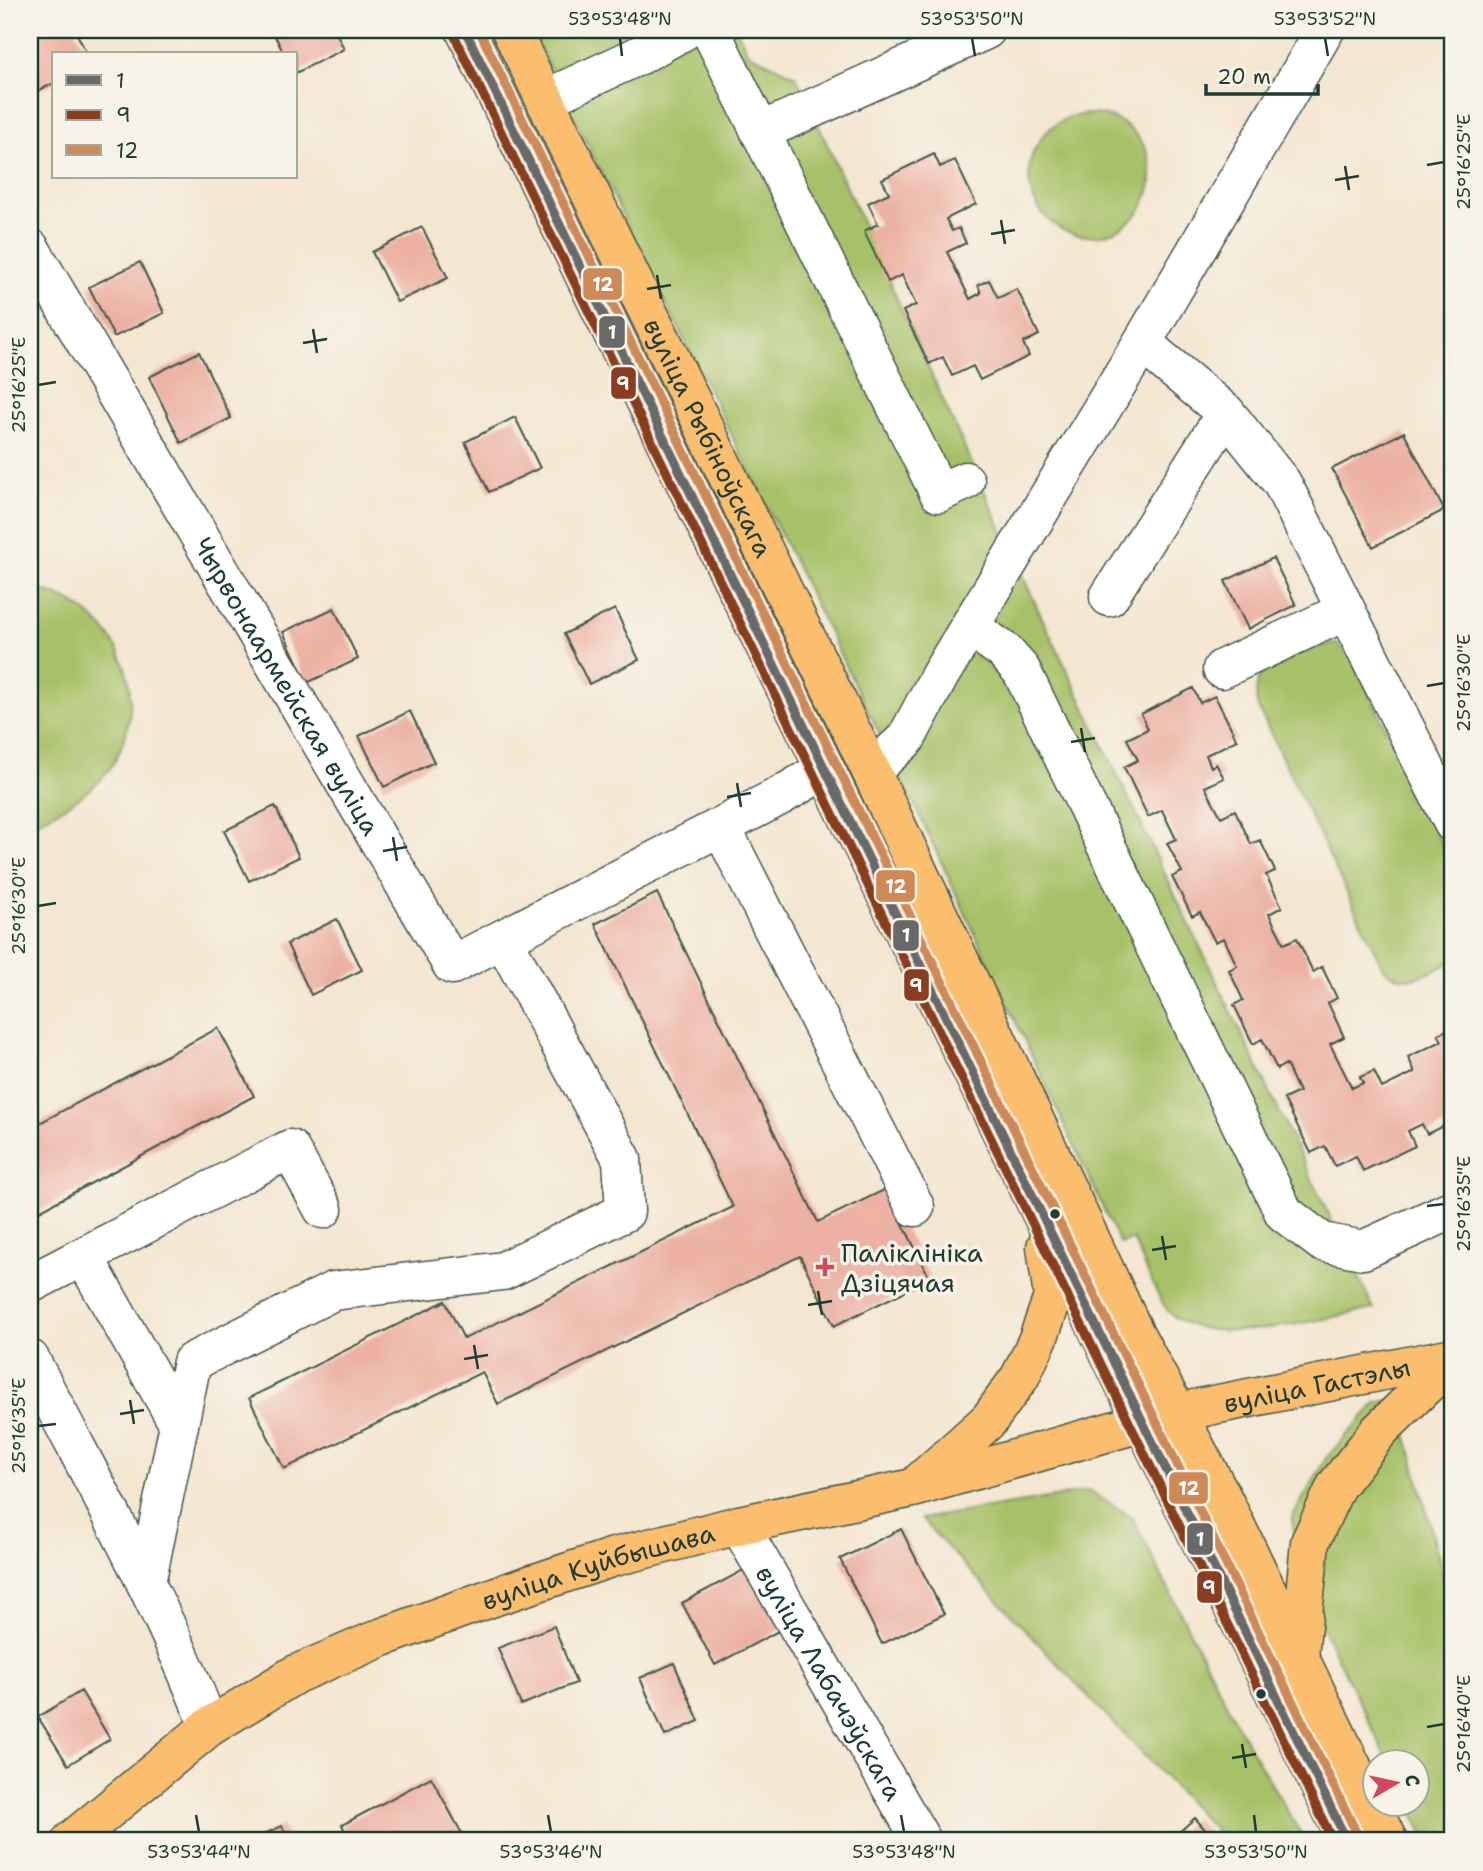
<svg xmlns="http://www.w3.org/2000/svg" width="1483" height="1871" font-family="'Shantell Sans',sans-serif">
<rect width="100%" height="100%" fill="#f7f3e8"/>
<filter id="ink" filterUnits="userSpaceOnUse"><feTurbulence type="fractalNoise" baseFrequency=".0143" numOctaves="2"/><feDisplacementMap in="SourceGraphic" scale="14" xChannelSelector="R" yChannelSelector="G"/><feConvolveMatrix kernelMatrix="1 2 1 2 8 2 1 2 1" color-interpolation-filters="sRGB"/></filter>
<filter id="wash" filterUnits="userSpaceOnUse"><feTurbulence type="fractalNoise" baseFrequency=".00686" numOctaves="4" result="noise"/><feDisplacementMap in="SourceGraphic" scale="28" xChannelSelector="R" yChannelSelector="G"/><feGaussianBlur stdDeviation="1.57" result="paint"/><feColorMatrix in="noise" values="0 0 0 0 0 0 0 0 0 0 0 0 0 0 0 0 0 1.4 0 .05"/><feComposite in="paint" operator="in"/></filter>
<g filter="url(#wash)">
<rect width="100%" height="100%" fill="#f4e6d0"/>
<!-- green -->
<path fill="#a7c167" stroke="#637f4e" stroke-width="2" d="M531 30H737L748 53 796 76 1041 616 1374 1309C1325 1317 1207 1352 1169 1312 1158 1301 1141 1256 1133 1239L1120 1244 916 808Z
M1029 175a61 61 0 1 1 122 0a61 61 0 1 1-122 0Z
M30 588C113 602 156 687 114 762 96 793 60 809 30 826Z
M1337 644 1350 654 1453 867V961C1429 973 1407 989 1383 968L1257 705C1255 693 1256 679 1265 669 1278 656 1319 645 1337 644Z
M1397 1399 1453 1612V1841H1427L1409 1805 1416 1804V1762H1389L1299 1581 1292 1518 1326 1458 1376 1403Z
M1090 1491 1132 1517 1239 1729 1305 1841H1225L921 1519Z"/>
<g id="blocks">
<!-- building -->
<path fill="#ecb1a2" d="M30 30H75L87 54H54V83L30 95Z
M272 30H335L344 49 296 73V54H284Z
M934 154 940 167 955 160 976 204 946 219 952 231 959 228 966 243 947 252 970 299 981 293 978 285 989 280 998 298 1017 289 1039 335 1023 343 1029 356 980 380 973 366 952 376 943 357 929 364 903 311 916 305 902 275 888 282 864 231 878 224 868 203 889 193 882 179Z
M422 227 448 278 397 302 372 252Z
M140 262 164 313 114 337 89 287Z
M199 352 231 418 181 443 149 377Z
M515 417 540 468 489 492 465 442Z
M1404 432 1444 510 1373 547 1332 469Z
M1273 558 1296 605 1248 629 1225 581Z
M334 608 358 659 307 683 283 632Z
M615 609 639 660 589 684 564 634Z
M1193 688 1200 703 1215 696 1237 740 1206 755 1211 767 1216 764 1224 778 1205 787 1221 817 1235 810 1251 844 1260 840 1275 871 1266 875 1282 907 1269 914 1284 944 1297 938 1313 972 1322 967 1337 998 1328 1003 1344 1037 1330 1044 1352 1088 1363 1083 1360 1077 1374 1071 1382 1088 1415 1072 1408 1057 1442 1041 1438 1034 1453 1027V1121L1427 1134 1422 1124 1408 1131 1415 1146 1363 1171 1356 1156 1335 1166 1325 1146 1311 1153 1284 1099 1299 1092 1286 1064 1277 1069 1262 1039 1253 1044 1234 1005 1243 1000 1229 970 1237 966 1224 938 1215 942 1200 912 1192 916 1172 877 1182 872 1167 843 1176 839 1162 810 1148 817 1124 767 1138 760 1127 739 1148 729 1141 714Z
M410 711 434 762 384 787 359 736Z
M275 806 299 857 249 881 224 831Z
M657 893 818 1222 886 1189 930 1279 834 1326 800 1256 498 1404 482 1372 284 1469 249 1398 445 1301 464 1339 733 1207 595 924Z
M337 919 362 970 311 995 287 944Z
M218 1028 254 1096 30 1216V1128Z
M901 1529 944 1614 882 1644 840 1559Z
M751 1566 784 1628 715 1665 682 1603Z
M554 1626 576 1683 521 1705 498 1648Z
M674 1663 699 1721 665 1736 640 1678Z
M81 1691 110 1739 68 1765 38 1717Z
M431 1777 466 1841H350L342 1825Z
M1195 1818 1215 1841H1169Z
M282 1826 289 1841H249Z"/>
</g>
</g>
<g filter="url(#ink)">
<use href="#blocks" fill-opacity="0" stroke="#3f564b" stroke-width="2"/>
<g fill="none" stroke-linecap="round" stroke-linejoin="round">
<defs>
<g id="minor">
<path d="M710 30 939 493 965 481"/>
<path d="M545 99 638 56 685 30"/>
<path d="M760 132 986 30"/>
<path id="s1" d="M30 248 452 965 780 796 824 770"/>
<path d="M1142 343 1226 413 1282 483 1453 823"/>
<path d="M1109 597 1226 413"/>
<path d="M970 627 1004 651 1021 670 1284 1213 1322 1242 1363 1250 1453 1209"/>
<path d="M1222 669 1346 611"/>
<path d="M871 771 906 739 940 675 1142 343 1325 30"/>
<path d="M721 827 915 1207"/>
<path d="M84 1257 179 1425"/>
<path d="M30 1284 290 1149 323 1209"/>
<path d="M30 1359C92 1480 161 1600 209 1727"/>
<path id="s2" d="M739 1525 922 1841"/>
<path d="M146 1583 192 1362 333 1291 503 1271 625 1212 622 1159 503 939"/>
</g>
<g id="major">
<path d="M465 30 1347 1841"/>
<path id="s3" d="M511 30 871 771 1134 1332 1221 1495 1388 1841"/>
<path d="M920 1482 989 1420 1020 1377 1038 1339 1053 1297 1046 1247"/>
<path d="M1299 1657 1310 1542 1336 1486 1379 1431 1453 1359"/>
<path id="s4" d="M71 1841 209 1727 296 1674 383 1637 499 1595 614 1557 739 1525 913 1488 1179 1412 1453 1357"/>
</g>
</defs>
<!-- minor casing -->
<use href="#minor" stroke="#3f564b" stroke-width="41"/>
<!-- major casing -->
<use href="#major" stroke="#3f564b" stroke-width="41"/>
<!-- minor -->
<use href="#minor" stroke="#fff" stroke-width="38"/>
<!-- major -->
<use href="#major" stroke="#fbbd6e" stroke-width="38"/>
<defs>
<path id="bus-1" d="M465 30 1347 1841"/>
<path id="bus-2" d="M454 35 1333 1841"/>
<path id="bus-3" d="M479 30 1358 1836"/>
</defs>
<!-- bus-1 casing -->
<use href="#bus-1" stroke="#f7f3e8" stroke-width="14"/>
<!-- bus-2 casing -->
<use href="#bus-2" stroke="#f7f3e8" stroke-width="14"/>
<!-- bus-3 casing -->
<use href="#bus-3" stroke="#f7f3e8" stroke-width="14"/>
<!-- bus-1 -->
<use href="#bus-1" stroke="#696969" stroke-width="9"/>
<!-- bus-2 -->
<use href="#bus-2" stroke="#8a3d1f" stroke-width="9"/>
<!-- bus-3 -->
<use href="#bus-3" stroke="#ce8956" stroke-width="9"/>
</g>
</g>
<!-- ticks -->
<path fill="none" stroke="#1f3d34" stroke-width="2.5" d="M620 38 622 56M972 38 975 56M1325 38 1328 56M1427 165 1444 162M1345 166 1349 190M1335 180 1359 176M1001 220 1005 244M991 234 1015 230M657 275 661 299M647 289 671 285M313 329 317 353M303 343 327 339M38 385 56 382M1427 686 1444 683M1081 728 1085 752M1071 742 1095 738M737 783 741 807M727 797 751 793M393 837 397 861M383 851 407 847M38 906 56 903M1427 1206 1444 1204M1162 1236 1166 1260M1152 1250 1176 1246M818 1291 822 1315M808 1305 832 1301M474 1345 478 1369M464 1359 488 1355M130 1400 134 1424M120 1414 144 1410M38 1426 56 1424M1427 1727 1444 1724M1242 1744 1246 1768M1232 1758 1256 1754M196 1815 199 1832M548 1815 551 1832M901 1815 904 1832M1254 1815 1256 1832"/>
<!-- markers -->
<g fill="#1f3d34" stroke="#f7f3e8" stroke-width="2.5">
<circle cx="1055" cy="1214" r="6"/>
<circle cx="1261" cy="1694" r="6"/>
</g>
<path fill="#d1495b" stroke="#f7f3e8" stroke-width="2.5" d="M821.5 1256.5h7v7h7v7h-7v7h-7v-7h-7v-7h7z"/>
<g text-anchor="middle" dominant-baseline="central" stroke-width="7" stroke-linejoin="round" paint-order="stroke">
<!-- street labels -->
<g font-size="26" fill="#1f3d34" stroke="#f7f3e8">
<text stroke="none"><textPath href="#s3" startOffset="453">вуліца Рыбіноўскага</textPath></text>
<text stroke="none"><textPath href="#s1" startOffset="508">Чырвонаармейская вуліца</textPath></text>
<text stroke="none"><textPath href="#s4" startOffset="1344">вуліца Гастэлы</textPath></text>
<text stroke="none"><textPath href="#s4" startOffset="602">вуліца Куйбышава</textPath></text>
<text stroke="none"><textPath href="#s2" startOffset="182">вуліца Лабачэўскага</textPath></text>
</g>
<!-- poi labels -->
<g font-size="26" fill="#1f3d34" stroke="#f7f3e8" text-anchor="start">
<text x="841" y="1252">Паліклініка<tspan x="841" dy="30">Дзіцячая</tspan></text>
</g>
</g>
<g stroke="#f7f3e8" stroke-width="2.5">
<rect x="582" y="267" width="41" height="34" rx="7" fill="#ce8956"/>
<rect x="598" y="315" width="28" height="34" rx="7" fill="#696969"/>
<rect x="610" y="366" width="27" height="34" rx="7" fill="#8a3d1f"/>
<rect x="875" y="869" width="41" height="34" rx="7" fill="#ce8956"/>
<rect x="892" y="919" width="28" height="33" rx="7" fill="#696969"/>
<rect x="903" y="968" width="27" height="34" rx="7" fill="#8a3d1f"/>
<rect x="1168" y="1471" width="41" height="34" rx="7" fill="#ce8956"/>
<rect x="1186" y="1522" width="28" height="34" rx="7" fill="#696969"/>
<rect x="1196" y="1570" width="27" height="34" rx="7" fill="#8a3d1f"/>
</g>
<g font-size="19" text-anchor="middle" font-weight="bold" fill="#fff">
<text x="603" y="291">12</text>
<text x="612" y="339">1</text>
<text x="623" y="390">9</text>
<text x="896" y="893">12</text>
<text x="906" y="942">1</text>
<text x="916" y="992">9</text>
<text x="1189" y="1495">12</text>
<text x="1200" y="1546">1</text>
<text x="1209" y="1594">9</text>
</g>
<!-- margin -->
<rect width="1483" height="1871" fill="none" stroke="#f7f3e8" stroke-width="77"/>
<!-- legend -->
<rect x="52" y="52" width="245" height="126" fill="#f7f3e8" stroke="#a1aaa0" stroke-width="2"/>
<rect x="66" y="75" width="35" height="10" fill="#696969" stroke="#a1aaa0" stroke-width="2"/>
<text x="116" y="88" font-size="21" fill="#1f3d34">1</text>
<rect x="66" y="110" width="35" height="10" fill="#8a3d1f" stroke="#a1aaa0" stroke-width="2"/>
<text x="116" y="122" font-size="21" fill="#1f3d34">9</text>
<rect x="66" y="145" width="35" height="10" fill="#ce8956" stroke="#a1aaa0" stroke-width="2"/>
<text x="116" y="158" font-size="21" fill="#1f3d34">12</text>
<!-- north arrow -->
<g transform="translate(1396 1783) rotate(81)"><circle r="33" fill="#f7f3e8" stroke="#a1aaa0" stroke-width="2"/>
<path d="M0-5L12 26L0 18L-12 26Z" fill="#d1495b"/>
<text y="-10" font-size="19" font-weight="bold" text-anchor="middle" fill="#1f3d34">С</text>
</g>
<!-- scale -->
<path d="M1206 84v10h112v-10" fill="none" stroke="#1f3d34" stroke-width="3.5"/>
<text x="1217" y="84" font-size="21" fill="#1f3d34" stroke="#f7f3e8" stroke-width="5" paint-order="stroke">20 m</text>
<rect x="38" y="38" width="1406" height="1794" fill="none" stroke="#1f3d34" stroke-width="2.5"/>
<g font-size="18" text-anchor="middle" fill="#1f3d34">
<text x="620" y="25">53°53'48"N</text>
<text x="972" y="25">53°53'50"N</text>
<text x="1325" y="25">53°53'52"N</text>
<text transform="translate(1464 162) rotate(-90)" y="6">25°16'25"E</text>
<text transform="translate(19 385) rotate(-90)" y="6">25°16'25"E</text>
<text transform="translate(1464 683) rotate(-90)" y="6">25°16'30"E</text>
<text transform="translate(19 906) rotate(-90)" y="6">25°16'30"E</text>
<text transform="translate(1464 1204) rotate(-90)" y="6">25°16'35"E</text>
<text transform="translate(19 1426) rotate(-90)" y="6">25°16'35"E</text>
<text transform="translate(1464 1724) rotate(-90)" y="6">25°16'40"E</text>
<text x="199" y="1858">53°53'44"N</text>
<text x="551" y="1858">53°53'46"N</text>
<text x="904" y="1858">53°53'48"N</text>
<text x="1256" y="1858">53°53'50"N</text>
</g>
</svg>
